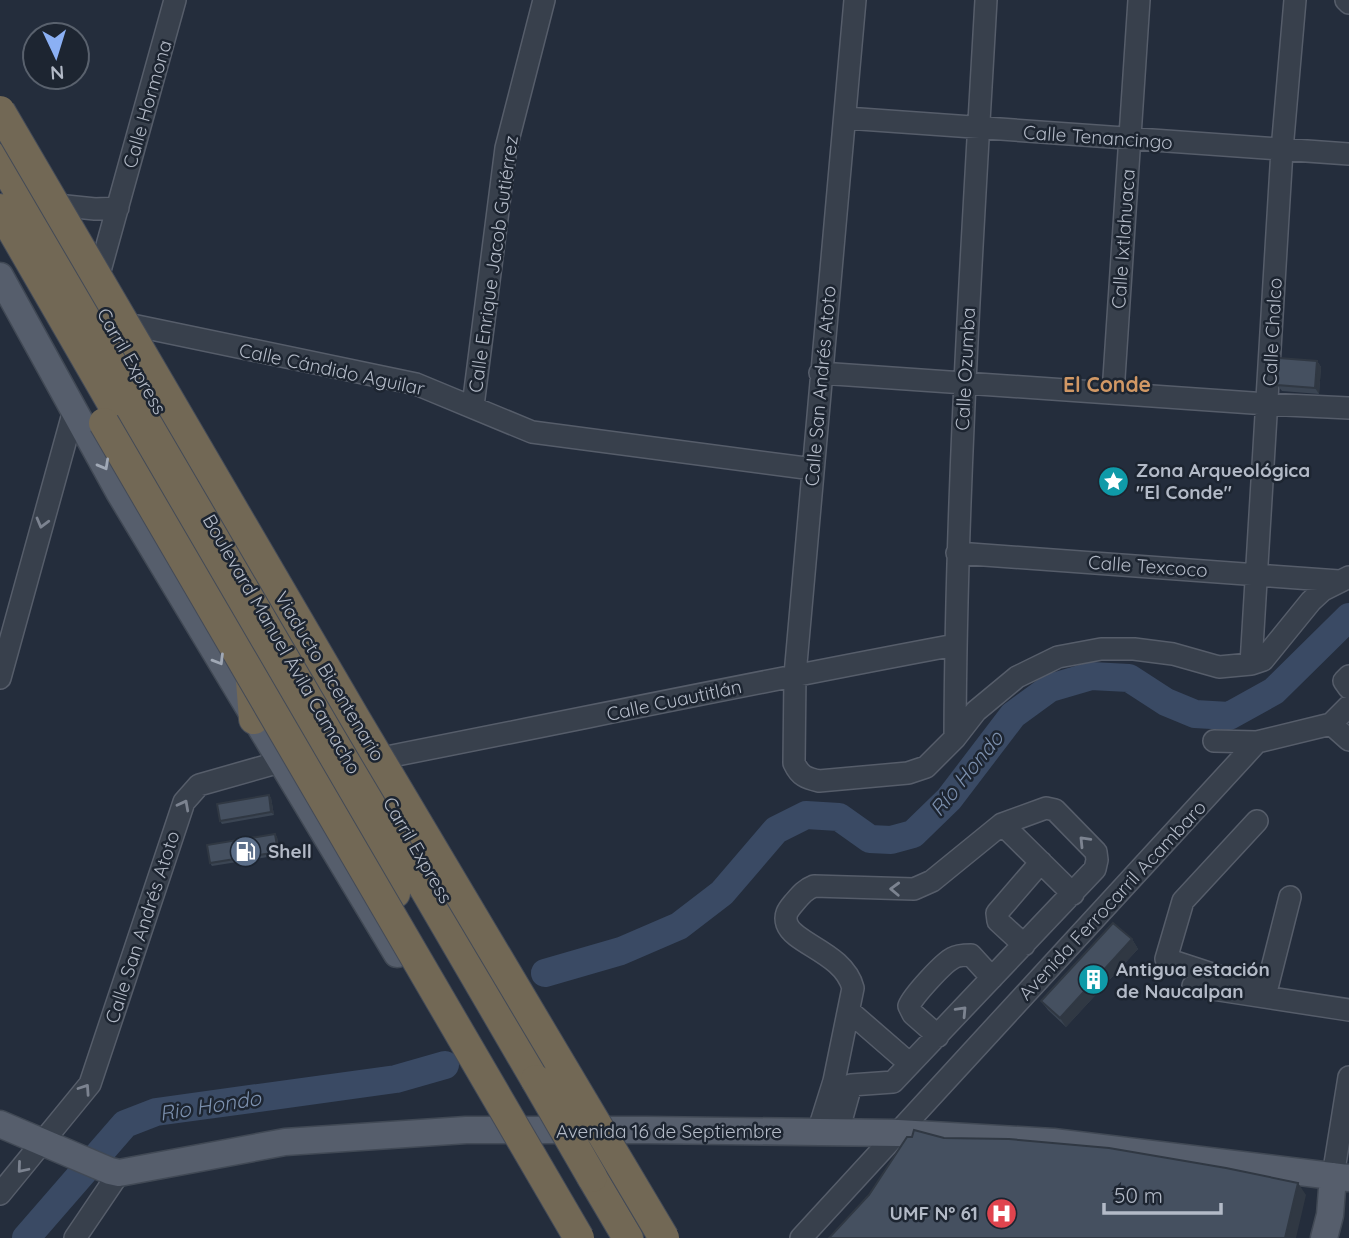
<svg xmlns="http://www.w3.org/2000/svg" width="1349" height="1238" font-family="Quicksand,sans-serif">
<rect width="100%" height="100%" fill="#242d3c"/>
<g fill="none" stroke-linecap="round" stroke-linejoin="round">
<!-- river -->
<path stroke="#3a4a64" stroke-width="28" d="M545 973 621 951 679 926 722 893 776 830 806 815 839 817 870 839 891 840 913 834 949 799 1013 715 1050 688 1091 676 1129 678 1166 702 1195 714 1229 716 1274 691 1349 617
M26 1238 125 1124 156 1112 396 1079 445 1065"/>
<defs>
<path id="minor" d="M855 0 795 675 794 763C800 776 806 778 819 781L908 773 926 767 955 738 976 711 1017 677 1058 657 1101 649H1134L1173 654 1219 667 1251 664 1263 660 1311 601 1323 590 1349 577
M1346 0 1349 3
M846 118 1349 154
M66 206 95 209 118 208
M101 267 175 0
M137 326 416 384 532 432 813 469
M820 373 1267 404 1349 408
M1113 393 1139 0
M473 406 506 148 544 0
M957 553 1339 581
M1251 664 1282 150 1295 0
M1349 676 1344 681 1349 688
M0 678 74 410
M1331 724 1349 740
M955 738C956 492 972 246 986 0
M1214 741 1257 742
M392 756C580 719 767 680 955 645
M1257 821 1183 901 1166 959 1221 977 1269 980
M1002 824 1073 894
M1024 945 998 921 997 913 1041 862
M1193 986 1349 1010
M1266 992 1290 897
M849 1011 910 1064
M938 1036 913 1014 909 1006C913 996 943 963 953 958 958 955 965 955 971 955L992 978
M818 1132 834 1081 853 988C844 953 794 944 787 924 784 915 788 910 793 904 800 896 804 890 814 886L914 889 932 881 1002 824 1046 808 1055 810 1096 852 1097 860 1095 869 893 1082 851 1085 838 1132
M1333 1176 1349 1077
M0 1194 90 1084 184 802 199 785 280 762
M75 1238 119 1173
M801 1238 1257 742 1331 724 1349 706"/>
<path id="major" d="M0 276 119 492 397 954
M0 1124 110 1171 119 1173 285 1142 466 1130H647L898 1133 1053 1142 1349 1178
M1324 1238 1330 1215 1333 1176"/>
<path id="highway" d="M0 159 536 1080
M0 209 395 893
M250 668 254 719
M592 1177 628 1238"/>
</defs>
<!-- minor casing -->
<use href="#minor" stroke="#565d6a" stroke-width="24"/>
<!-- major casing -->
<use href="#major" stroke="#414955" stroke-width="29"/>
<!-- highway casing -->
<use href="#highway" stroke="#434a57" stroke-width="32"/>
<!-- minor -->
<use href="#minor" stroke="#38404c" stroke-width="21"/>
<!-- major -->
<use href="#major" stroke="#565e6c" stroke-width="26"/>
<!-- highway -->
<use href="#highway" stroke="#726855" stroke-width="30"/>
<defs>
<path id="highway-bridge" d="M0 111 356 720 664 1238
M104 423 579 1238
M536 1080 592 1177"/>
</defs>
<!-- highway-bridge casing -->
<use href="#highway-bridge" stroke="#434a57" stroke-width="32" stroke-linecap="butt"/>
<!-- highway-bridge -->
<use href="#highway-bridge" stroke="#726855" stroke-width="30"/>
</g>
<!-- wall -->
<path fill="#3b4553" d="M1317 361 1321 367 1319 394 1282 391 1277 385Z
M269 795 271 798 274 815 222 824 220 821Z
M275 834 277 837 280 855 212 866 210 863Z
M1132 939 1138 949 1066 1027 1048 1010 1041 1001Z"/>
<!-- shaded-wall -->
<path fill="#303843" d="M1317 361 1321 367 1319 394 1315 388Z
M269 795 271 798 274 815 271 812Z
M275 834 277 837 280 855 278 852Z
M1132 939 1138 949 1066 1027 1060 1018Z
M1298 1183 1306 1195 1296 1238H1285Z"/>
<!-- building -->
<path fill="#455060" stroke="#303843" stroke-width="2" d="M1279 358 1317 361 1315 388 1277 385Z
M269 795 271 812 220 821 217 804Z
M275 834 278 852 210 863 207 845Z
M1113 923 1132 939 1060 1018 1041 1001Z
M914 1130 944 1138 1009 1139 1109 1148 1226 1168 1298 1183 1285 1238H829L869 1195 907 1137H912Z"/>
<!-- one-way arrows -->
<defs><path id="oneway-chevron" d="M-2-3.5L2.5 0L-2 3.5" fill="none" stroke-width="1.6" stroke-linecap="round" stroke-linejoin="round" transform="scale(1.75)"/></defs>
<g stroke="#a0a8b5">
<use href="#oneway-chevron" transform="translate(104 465) rotate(61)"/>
<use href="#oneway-chevron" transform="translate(219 660) rotate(59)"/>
</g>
<g stroke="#7c8390">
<use href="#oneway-chevron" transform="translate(42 523) rotate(105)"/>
<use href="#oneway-chevron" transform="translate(184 805) rotate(-62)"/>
<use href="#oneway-chevron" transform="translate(1084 841) rotate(-134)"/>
<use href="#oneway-chevron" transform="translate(895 889) rotate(-178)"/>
<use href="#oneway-chevron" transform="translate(962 1011) rotate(-47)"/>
<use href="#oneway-chevron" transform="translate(85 1089) rotate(-56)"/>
<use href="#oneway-chevron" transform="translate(22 1168) rotate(130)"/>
</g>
<!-- icons -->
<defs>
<symbol id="sight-disc" viewBox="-11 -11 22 22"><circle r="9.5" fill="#0f9aa8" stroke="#1d2531"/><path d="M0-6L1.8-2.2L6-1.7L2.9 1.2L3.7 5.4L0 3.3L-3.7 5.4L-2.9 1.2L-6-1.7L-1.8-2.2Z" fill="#fff"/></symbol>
<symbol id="fuel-disc" viewBox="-11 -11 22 22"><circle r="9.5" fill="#5c6f8a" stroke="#1d2531"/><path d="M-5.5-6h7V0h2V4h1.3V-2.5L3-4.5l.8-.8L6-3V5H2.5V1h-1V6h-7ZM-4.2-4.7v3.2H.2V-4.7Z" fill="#fff"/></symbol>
<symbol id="building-disc" viewBox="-11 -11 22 22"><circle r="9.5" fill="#0f9aa8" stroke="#1d2531"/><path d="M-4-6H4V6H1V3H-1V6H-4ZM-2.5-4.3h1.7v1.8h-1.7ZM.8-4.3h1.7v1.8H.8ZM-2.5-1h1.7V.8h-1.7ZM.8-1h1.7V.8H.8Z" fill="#fff"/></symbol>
<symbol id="hospital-disc" viewBox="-11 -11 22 22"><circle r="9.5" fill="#e0444e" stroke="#1d2531"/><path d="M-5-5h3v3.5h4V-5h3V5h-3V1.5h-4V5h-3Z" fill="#fff"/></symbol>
</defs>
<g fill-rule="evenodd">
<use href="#sight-disc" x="1096" y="464" width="35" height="35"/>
<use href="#fuel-disc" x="228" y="834" width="35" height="35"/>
<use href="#building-disc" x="1076" y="962" width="35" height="35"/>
<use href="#hospital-disc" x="984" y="1196" width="35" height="35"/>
</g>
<g text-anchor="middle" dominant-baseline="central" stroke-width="5" stroke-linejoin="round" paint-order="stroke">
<!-- street labels -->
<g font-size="19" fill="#b3bac7" stroke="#1d2531">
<text transform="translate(147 104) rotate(-74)">Calle Hormona</text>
<text transform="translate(1098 137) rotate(4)">Calle Tenancingo</text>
<text transform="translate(1123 239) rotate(-86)">Calle Ixtlahuaca</text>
<text transform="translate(493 264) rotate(-82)">Calle Enrique Jacob Gutiérrez</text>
<text transform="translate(1272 332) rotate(-87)">Calle Chalco</text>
<text transform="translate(132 361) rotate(60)">Carril Express</text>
<text transform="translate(332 369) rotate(12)">Calle Cándido Aguilar</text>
<text transform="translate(965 369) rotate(-87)">Calle Ozumba</text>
<text transform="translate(820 386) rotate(-85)">Calle San Andrés Atoto</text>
<text transform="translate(1148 566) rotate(4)">Calle Texcoco</text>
<text transform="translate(282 644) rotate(60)">Boulevard Manuel Ávila Camacho</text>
<text transform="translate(330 676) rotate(59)">Viaducto Bicentenario</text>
<text transform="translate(674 700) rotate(-12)">Calle Cuautitlán</text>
<text transform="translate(418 850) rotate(60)">Carril Express</text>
<text transform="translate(1112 900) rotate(-47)">Avenida Ferrocarril Acambaro</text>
<text transform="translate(142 927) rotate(-72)">Calle San Andrés Atoto</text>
<text x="669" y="1131">Avenida 16 de Septiembre</text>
</g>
<!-- poi labels -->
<g font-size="19" font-weight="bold" fill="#b3bac7" stroke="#1d2531" text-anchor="start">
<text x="1136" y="470">Zona Arqueológica<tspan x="1136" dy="22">"El Conde"</tspan></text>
<text x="268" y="851">Shell</text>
<text x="1116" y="969">Antigua estación<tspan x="1116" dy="22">de Naucalpan</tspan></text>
<text x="978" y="1213" text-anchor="end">UMF Nº 61</text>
</g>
<!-- neighbourhood labels -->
<g font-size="21" font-weight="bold" fill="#d19865" stroke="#1d2531">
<text x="1107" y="384">El Conde</text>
</g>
<!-- water labels -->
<g font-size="21" font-style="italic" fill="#7c90ae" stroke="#1d2531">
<text transform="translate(966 773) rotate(-51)">Río Hondo</text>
<text transform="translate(210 1105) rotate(-9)">Rio Hondo</text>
</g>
</g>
<!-- north arrow -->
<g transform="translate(56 56) rotate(176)"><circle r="33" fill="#1d2531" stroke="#59616d" stroke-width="2"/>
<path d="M0-5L12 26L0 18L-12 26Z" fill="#8bb0f4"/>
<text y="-10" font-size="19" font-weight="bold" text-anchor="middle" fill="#b3bac7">N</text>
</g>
<!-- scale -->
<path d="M1104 1203v10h117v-10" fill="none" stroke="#b3bac7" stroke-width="3.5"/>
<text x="1114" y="1203" font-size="21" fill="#b3bac7" stroke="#1d2531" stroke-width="5" paint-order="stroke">50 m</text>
</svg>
